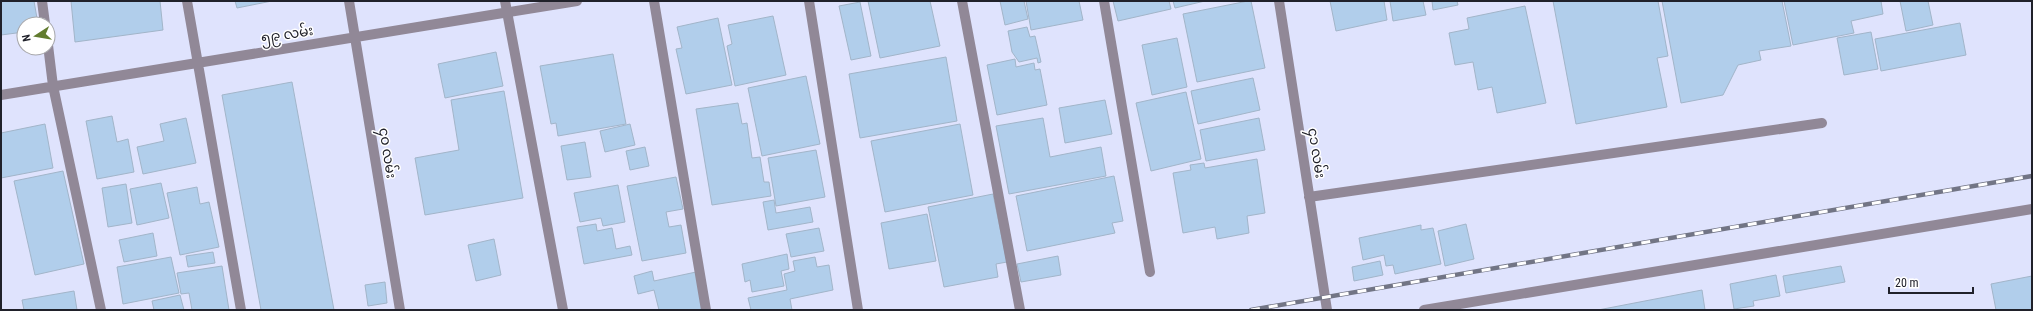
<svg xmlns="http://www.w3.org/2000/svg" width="2033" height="311" font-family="'Roboto Condensed','Noto Sans Myanmar',sans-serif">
<rect width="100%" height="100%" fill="#dfe3fd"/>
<!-- building -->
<path fill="#b1ceeb" stroke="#a2b5c9" d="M1 1H34L38 24H24V32L1 35Z
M71 1H160L163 30 75 42Z
M235 1H272L237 8Z
M868 1H930L940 46 880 58Z
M1000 1H1024L1028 19 1005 25Z
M1026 1H1079L1083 20 1031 30Z
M1113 1H1169L1171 9 1118 21Z
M1173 1H1205L1175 8Z
M1248 1H1251L1265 68 1197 82 1183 14Z
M1330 1H1384L1387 20 1336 31Z
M1390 1H1423L1426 15 1393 21Z
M1432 1H1457L1458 5 1433 10Z
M1553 1H1658L1668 56 1657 58 1667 107 1576 124Z
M1662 1H1782L1791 46 1759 51 1761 60 1738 65 1723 95 1681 103Z
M1784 1H1881L1883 14 1851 21 1854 33 1793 45Z
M1900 1H1928L1933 25 1906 31Z
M860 2 871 56 851 60 839 6Z
M1525 6 1546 103 1497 113 1492 87 1478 90 1473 62 1455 65 1449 33 1469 29 1467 18Z
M773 16 786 75 735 86 727 46 732 44 728 25Z
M718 18 732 85 686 94 676 49 682 48 677 27Z
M1960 23 1966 55 1881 71 1875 39Z
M1027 27 1030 37 1035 36 1041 62 1038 63 1037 58 1019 62 1012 52 1008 31Z
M1871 32 1878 69 1844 75 1837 38Z
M1177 38 1187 87 1152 95 1142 45Z
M496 52 503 86 445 98 438 64Z
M613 54 626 124 558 136 556 123 551 124 540 66Z
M946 57 957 121 860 138 849 74Z
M1015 59 1016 67 1034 63 1035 70 1040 69 1047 105 997 115 987 65Z
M806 76 820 144 762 156 748 88Z
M1253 78 1260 110 1198 124 1191 91Z
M292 82 334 310H261L222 95Z
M504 91 523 198 425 215 415 158 459 150 451 100Z
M1186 92 1201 159 1151 171 1136 103Z
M1105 100 1112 134 1065 143 1059 108Z
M738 103 742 124 747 123 752 158 760 157 764 182H769L771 196 712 205 696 109Z
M112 116 117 142 128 139 134 172 97 179 86 121Z
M186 118 196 163 143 174 137 147 164 141 160 124Z
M1043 118 1050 157 1101 147 1106 176 1009 194 996 126Z
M1259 118 1265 150 1206 161 1200 130Z
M45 124 53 168 1 178V133Z
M630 124 635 145 605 152 600 131Z
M960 124 973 195 885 212 871 141Z
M585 142 591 177 567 180 561 146Z
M645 147 649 166 630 170 626 151Z
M816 150 825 197 776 206 768 158Z
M1257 159 1265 213 1247 216 1249 233 1217 239 1215 227 1183 233 1173 173 1191 170 1190 165 1204 163 1205 168Z
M63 171 84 264 35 275 14 181Z
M1114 176 1123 221 1112 223 1115 233 1027 251 1016 196Z
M676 177 683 209 666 212 669 227 681 225 686 253 642 261 627 186Z
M161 183 169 218 137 225 130 189Z
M126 184 132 223 108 227 102 188Z
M618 185 625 222 603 226 601 218 580 222 574 193Z
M197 187 200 204 209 202 219 247 180 255 167 193Z
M993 194 1007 262 996 264 998 277 944 287 928 207Z
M774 200 776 213 810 207 813 222 768 230 763 202Z
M927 214 936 261 889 269 881 223Z
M596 224 597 231 612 228 616 249 630 246 632 255 584 264 577 227Z
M1466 224 1474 259 1445 266 1438 231Z
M1421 225V230L1433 228 1441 264 1395 274 1393 265 1386 266 1384 255 1363 260 1359 238Z
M819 228 824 251 791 257 786 234Z
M153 233 157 256 124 262 119 240Z
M494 239 501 275 476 281 468 245Z
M213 252 215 263 188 267 186 256Z
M787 254 789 269 781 271 784 286 752 292 750 280 745 282 742 264Z
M1058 256 1061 275 1021 282 1017 264Z
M171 257 179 293 123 304 117 267Z
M815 257 817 267 829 265 833 290 790 299 792 310H751L748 298 787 290 784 274 795 271 793 261Z
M1380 261 1383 275 1354 281 1352 267Z
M222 266 229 310H192L189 293 181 294 177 273Z
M1841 266 1845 282 1786 293 1783 276Z
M652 271 654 281 696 272 704 310H659L654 290 638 294 634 276Z
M1776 275 1780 296 1753 301 1754 306 1734 309 1730 284Z
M2032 276V310H1996L1991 284Z
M385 282 387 303 368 306 365 285Z
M1702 290 1705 310H1598Z
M74 291 77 310H24L22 300Z
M180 295 184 310H154L152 301Z"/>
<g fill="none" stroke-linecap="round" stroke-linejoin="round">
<!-- minor -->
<path stroke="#918897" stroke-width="10" d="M42 1 45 24
M187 1 241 310
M349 1 400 310
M505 1 563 310
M654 1 706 310
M809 1 858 310
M962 1 1020 310
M1104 1 1150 272
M1279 1 1327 310
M48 45 53 86 101 310
M1 95 577 1
M1309 197 1822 123
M1424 310 2032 209"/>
<defs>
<path id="rail" d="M1251 310 2032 176"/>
</defs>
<!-- rail casing -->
<use href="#rail" stroke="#727585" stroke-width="4.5"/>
<!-- rail -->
<use href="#rail" stroke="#fff" stroke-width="3" stroke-dasharray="9" stroke-linecap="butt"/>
</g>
<g text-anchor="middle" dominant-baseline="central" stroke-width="3" stroke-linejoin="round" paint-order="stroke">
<!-- street labels -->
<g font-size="14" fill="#20212a" stroke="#fff">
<text transform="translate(287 34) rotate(-9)">၅၉ လမ်း</text>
<text transform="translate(388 153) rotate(81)">၄၀ လမ်း</text>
<text transform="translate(1317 153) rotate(81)">၄၁ လမ်း</text>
</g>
</g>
<!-- border -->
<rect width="2033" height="311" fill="none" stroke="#20212a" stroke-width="4"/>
<!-- north arrow -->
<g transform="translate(36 36) rotate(258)"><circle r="19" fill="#ffffff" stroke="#a6a6aa"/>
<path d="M0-3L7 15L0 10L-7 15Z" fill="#627c2f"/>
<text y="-6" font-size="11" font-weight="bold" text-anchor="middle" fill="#20212a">N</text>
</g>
<!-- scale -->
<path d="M1889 287v6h84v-6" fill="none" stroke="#20212a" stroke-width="2"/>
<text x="1895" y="287" font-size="12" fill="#20212a" stroke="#ffffff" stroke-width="3" paint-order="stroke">20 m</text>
</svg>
